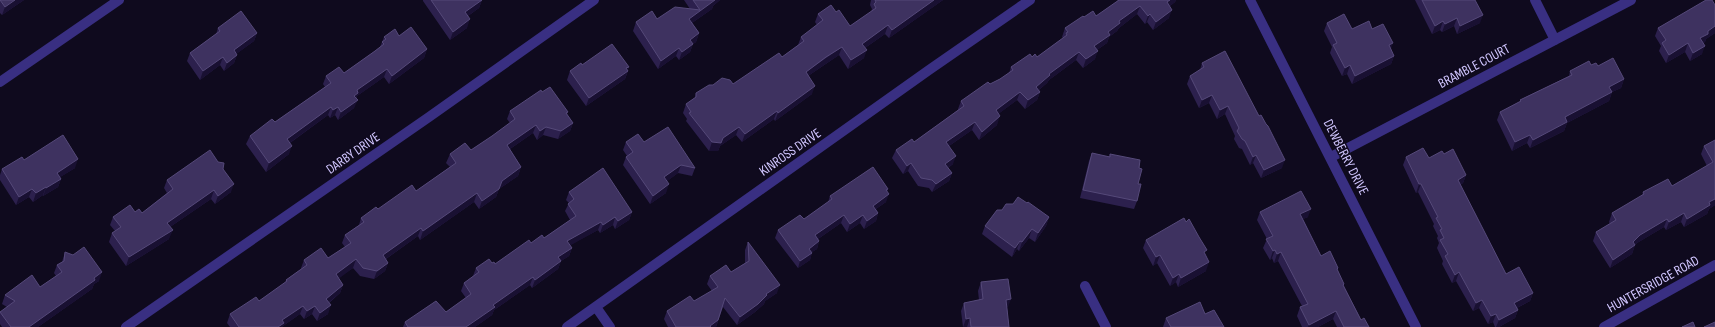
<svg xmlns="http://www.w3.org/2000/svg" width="1715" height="327" font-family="'Sofia Sans Condensed',sans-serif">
<rect width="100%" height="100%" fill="#0f0a1e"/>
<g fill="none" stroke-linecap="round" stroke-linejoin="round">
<!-- minor -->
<path stroke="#392f82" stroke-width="10" d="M1250 0 1416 327
M1535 0 1555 40
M0 82 119 0
M1331 157 1631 0
M1085 286 1106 327
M596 307 610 327
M126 327 429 117 594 0
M567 327 929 70 1030 0
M1604 327 1715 265"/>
</g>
<!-- wall -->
<path fill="#2c204d" d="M0 0H24L2 15 0 13Z
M423 0H482L479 8 468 16 467 28 450 40 423 1Z
M684 0H720L713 6 712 9 692 23 699 33 696 42 693 44 690 52 679 60 676 56 658 69 633 31 636 22 657 19 690 9Z
M871 0H943L889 38 885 34 865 48 864 58 848 69 839 55 808 76 812 94 775 121 774 119 742 142 736 135 720 146 718 151H709L686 121 687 119 683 113 686 104 695 98 696 93 713 85 733 84 782 57 798 45 801 37 817 25 815 22 818 14 836 12 850 26 871 12 872 9 870 5Z
M1117 0H1176L1175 2 1170 6 1169 18 1153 30 1147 22 1145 24 1137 14 1119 28 1117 31 1109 37 1107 43 1097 50 1095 59 1083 68 1076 60 1049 80 1047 83 1039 90 1040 92 1037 100 1025 109 1017 100 998 114 997 125 979 140 972 130 949 146 953 164 948 168 952 173 949 181 932 192 929 188 918 186 908 171 903 174 892 158 896 150 914 142 958 110V109L961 101 990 84 1000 79 1009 73 1011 67 1032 57H1037L1063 38 1062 37 1065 28 1084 17 1096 16 1118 1Z
M1415 0H1475L1480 23 1457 34 1454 26 1442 32 1440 30 1432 34Z
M1715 5V33L1706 39 1705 42 1703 43 1702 54 1690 61 1685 52 1666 63 1659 51 1661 46 1655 36 1658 28Z
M1327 23 1352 29H1372L1391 49 1394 56 1391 64 1352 84 1347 74 1342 76 1330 53 1332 47 1324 31Z
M218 28 257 33 254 41 236 54 237 55 234 63 224 71 220 65 200 80 187 61 190 53 216 34Z
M399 36 427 49 424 58 389 84 384 77 357 96 354 108 338 120 335 115 330 118 328 115 290 143 289 154 266 172 246 144 250 136 275 122 325 87 323 84 326 76 344 73 375 51 380 47 384 37Z
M1202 63 1282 168 1261 178 1253 163 1250 165 1242 149 1239 148 1234 139 1235 136 1225 114 1217 119 1209 103 1199 108 1187 84 1190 76 1200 70Z
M582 65 627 70 628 71 625 79 586 106 567 80 570 71Z
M1591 65 1598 66 1624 79 1621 88 1612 92 1609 101 1567 123 1564 131 1530 148 1527 143 1512 151 1497 120 1500 112 1520 102V100L1569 76 1570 71Z
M542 92 568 112 567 114 573 123 570 131 558 139 543 135 537 140 533 133 510 149 521 167 518 176 499 189 496 197 479 209 474 202 420 240 418 236 386 259 388 263 385 271 374 279 360 276 353 268 338 278 343 285 340 293 329 303 328 314 317 321 312 314 304 319 300 314 283 326 282 327H230L227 323 230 314 259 301 285 283 286 280 301 269V268L304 260 328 258 345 247 342 243 345 235 359 225 361 218 378 209 416 191 450 167 446 163 450 154 471 150 492 136 510 123 507 119 510 111Z
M1715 140V205L1709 209 1707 214 1684 227 1681 222 1666 230 1664 227 1637 243 1635 245 1632 254 1610 268 1593 241 1596 232 1610 224 1609 222 1612 213 1642 196 1643 192 1672 186 1707 166 1701 154 1704 146Z
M626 142H644L695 168 692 176 678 173 667 181 666 193 650 204 623 165 626 157 627 156 623 150Z
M1092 153 1109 157 1110 154 1139 168 1137 201 1134 209 1080 198 1089 161Z
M1444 154 1466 175 1463 183 1460 185 1506 274 1533 293 1530 301 1517 308 1518 310 1515 318 1499 327H1495L1493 322 1488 324 1479 308 1473 311 1456 281 1452 283 1442 264 1443 261 1437 248 1439 243 1437 238 1438 236 1433 226 1434 224 1418 192 1416 193 1403 165 1406 157 1429 158Z
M24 160 75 168 60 177 61 179 58 187 43 196V195L33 202 29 197 16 205 0 180V175L2 169Z
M223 169 231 192 215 204 211 199 170 227 169 239 126 266 109 242 112 233 115 231 110 225 113 217 135 212 142 213 167 193 164 188 167 180Z
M888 189 887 192 886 202 876 209 878 213 876 221 864 229 860 223 847 232 841 223 818 239 819 241 817 249 812 252 810 260 798 268 775 238 778 230 804 219 828 202 830 196Z
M569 192 632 212 629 220 615 229 613 225 600 233 598 230 570 245 572 248 569 256 561 261 558 269 532 288 530 285 494 310 492 315 475 327H403L405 322 446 312 466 298 461 291 464 283 473 276 476 268 492 263 495 264 531 243 544 238 570 220 565 211 569 203 566 200Z
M1027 203 1049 217 1046 226 1035 242 1029 238 1019 251 1017 249 1012 257 982 234 985 226 1002 210Z
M1260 212 1308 217 1303 219 1321 256 1338 268 1337 270 1344 286 1361 320 1369 327H1337L1333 319 1318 327H1302L1297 316 1300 307 1302 306 1278 261 1274 263 1272 258 1270 260 1263 248 1267 239 1257 220Z
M1146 240 1205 255 1206 271 1178 287 1176 282 1170 286 1157 263 1153 266 1143 248Z
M748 242 777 293 765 301 764 304 755 312 737 325 723 307 716 327H668L664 319 667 311 694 301 712 291 707 284 710 276 731 272 745 263V250Z
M65 252 99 281 94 284 92 289 38 327H2L0 324V312L7 307 2 304 5 295 40 287 56 276 54 273 57 265 62 262Z
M981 282 1008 307H1007L1009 327H963L961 311 964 303 979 300 978 291Z
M1205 314 1224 327H1163L1166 318Z"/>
<!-- shaded-wall -->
<path fill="#191032" d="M15 0H24L2 15 5 7Z
M482 0 479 8 462 20 465 12Z
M714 0H720L713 6 712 9 686 27 689 19Z
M934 0H943L889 38 892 30Z
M1170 0H1176L1175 2 1164 11 1167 2Z
M1140 6 1137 14 1119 28 1117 31 1109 37 1107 43 1091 54 1094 46 1119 21Z
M1172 10 1169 18 1153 30 1156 22Z
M1150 14 1147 22 1145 24 1148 16Z
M1483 15 1480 23 1457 34 1460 26Z
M1457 18 1454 26 1442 32 1445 24Z
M470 19 467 28 450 40 453 32Z
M1443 21 1440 30 1432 34 1435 26Z
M888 25 885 34 859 52 862 44Z
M1715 26V33L1706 39 1705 42 1697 47 1700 38 1708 31Z
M257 33 254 41 231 58 234 50Z
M699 33 696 42 687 48 690 40Z
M1393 43 1390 52 1389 45Z
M1688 43 1685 52 1666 63 1669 55Z
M693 44 690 52 679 60 682 52Z
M1705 46 1702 54 1690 61 1693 53Z
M842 47 839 55 802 80 806 72Z
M679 48 676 56 658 69 661 61Z
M427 49 424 58 389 84 392 76Z
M867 50 864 58 848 69 851 60Z
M1098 51 1095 59 1083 68 1086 59Z
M1079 52 1076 60 1049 80 1047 83 1033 95 1036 87 1049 74Z
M237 55 234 63 224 71 227 63Z
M1394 56 1391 64 1352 84 1355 76Z
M223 57 220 65 200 80 203 71Z
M1350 65 1347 74 1342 76 1345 68Z
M629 67 625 79 586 106 589 98Z
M387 69 384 77 357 96 355 101 351 104 357 90Z
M1624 79 1621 88 1612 92 1609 101 1567 123 1564 131 1530 148 1533 140 1609 87Z
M815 86 812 94 775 121 778 113Z
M1020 92 1017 100 993 118 996 110Z
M1040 92 1037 100 1025 109 1028 100Z
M1212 95 1209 103 1199 108 1202 100Z
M358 100 354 108 338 120 341 112Z
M1228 106 1225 114 1217 119 1220 110Z
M331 107 328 115 284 147 287 139Z
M338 107 335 115 330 118 333 110Z
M777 111 774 119 742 142 745 134Z
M1000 116 997 125 979 140 982 132Z
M975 122 972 130 943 150 946 142Z
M573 123 570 131 558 139 561 131Z
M536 125 533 133 504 153 507 145Z
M546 127 543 135 537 140 540 131Z
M739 127 736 135 720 146 718 151H709L712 142 723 138Z
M1530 135 1527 143 1512 151 1515 142Z
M292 146 289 154 266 172 269 163Z
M1256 155 1253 163 1250 165 1253 157Z
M956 156 953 164 942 172 945 164Z
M78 159 75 168 54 181 57 173Z
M1285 160 1282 168 1261 178 1264 170Z
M911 163 908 171 903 174 907 166Z
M681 165 678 173 661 186 664 177Z
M521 167 518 176 499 189 496 197 479 209 482 201 502 181Z
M952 173 949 181 932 192 936 184Z
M1466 175 1463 183 1455 188 1458 180Z
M61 179 58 187 43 196 46 188Z
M234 184 231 192 215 204 218 196Z
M669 184 666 193 650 204 653 196Z
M1419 184H1421L1418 192 1416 193Z
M46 187 43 195 33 202 36 193Z
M32 189 29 197 16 205 19 197Z
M214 190 211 199 164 231 167 223Z
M477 193 474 202 420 240 423 231Z
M889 194 886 202 870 213 873 206Z
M1715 199V205L1709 209 1707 214 1684 227 1687 219 1709 202Z
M1311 209 1308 217 1297 222 1300 214Z
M632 212 629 220 615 229 618 221Z
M878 213 876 221 864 229 867 221Z
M1684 213 1681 222 1666 230 1669 222Z
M844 215 841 223 812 243 815 235Z
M863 215 860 223 847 232 850 224Z
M615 217 613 225 600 233 603 225Z
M1049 217 1046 226 1035 242 1038 233Z
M1667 219 1664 227 1637 243 1633 247 1635 245 1632 254 1610 268 1613 260 1640 235Z
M601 222 598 230 564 249 567 241Z
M421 228 418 236 380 263 383 255Z
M1032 229 1029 238 1019 251 1022 242Z
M173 230 169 239 126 266 129 257Z
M819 241 817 249 806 256 809 249Z
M1020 241 1017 249 1012 257 1015 248Z
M572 248 569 256 555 265 558 257Z
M1275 250 1272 258 1270 260 1273 251Z
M1281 252 1278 261 1274 263 1277 254Z
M812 253 810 260 798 268 800 261Z
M1160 255 1157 263 1153 266 1156 257Z
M356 259 353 268 333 283 336 274Z
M561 261 558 269 532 288 535 280Z
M1209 262 1206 271 1178 287 1181 278Z
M388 263 385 271 374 279 377 271Z
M102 272 99 281 94 284 92 289 38 327H29Z
M1459 272 1456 281 1452 283 1455 275Z
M1179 274 1176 282 1170 286 1173 278Z
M533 277 530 285 494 310 492 315 475 327H466L493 305Z
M343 285 340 293 323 307 326 299Z
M780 285 777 293 765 301 764 304 755 312 737 325 740 317 766 294Z
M1533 293 1530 301 1511 311 1514 303Z
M1011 299 1008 307 1003 308 1006 300Z
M1482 300 1479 308 1473 311 1476 303Z
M331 305 328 314 317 321 320 313Z
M303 306 300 314 283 326 282 327H278L282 320Z
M315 306 312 314 304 319 307 311Z
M1518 310 1515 318 1499 327H1496L1499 320Z
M1336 311 1333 319 1318 327H1308L1309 325Z
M1496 314 1493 322 1488 324 1491 316Z
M970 318 967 327H963L966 319Z
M718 320 716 327H709L710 326Z"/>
<!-- building -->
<path fill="#3e3260" stroke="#554979" d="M0 0H15L5 7Z
M431 0H482L465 12 470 19 453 32Z
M693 0H715L689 19 699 33 690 40 693 44 682 52 679 48 661 61 636 22 652 11 657 19 675 7 700 10Z
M875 0H934L892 30 888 25 862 44 867 50 851 60 842 47 826 57 806 72 815 86 778 113 777 111 745 134 739 127 723 138 721 143 712 142 689 113 691 112 686 104 696 97V93L709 85H713L722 78 730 80 733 84 779 53 782 57 804 41 801 37 823 20 818 14 831 5 836 12 839 10 850 26 876 8 874 4 876 2Z
M1119 0H1170L1167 2 1172 10 1156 22 1150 14 1148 16 1140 6 1119 21 1120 23 1108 32 1110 35 1094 46 1098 51 1086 59 1079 52 1049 74 1050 75 1036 87 1040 92 1028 100 1020 92 996 110 1000 116 982 132 975 122 946 142 956 156 945 164 952 173 936 184 932 180 921 178 911 163 907 166 896 150 912 139 914 142 964 106 961 101 988 82 990 84 1000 79 1013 70 1011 67 1030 54 1032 57 1035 54 1037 57 1067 35 1066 33 1068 32 1065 28 1083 16 1084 17 1093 11 1096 16Z
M1422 0H1475L1483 15 1460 26 1457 18 1445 24 1443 21 1435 26Z
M1706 0H1712L1715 5V26L1708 31V34L1700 38 1705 46 1693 53 1688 43 1669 55 1662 43 1666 40 1658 28Z
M241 11 257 33 234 50 237 55 227 63 223 57 203 71 190 53 220 31 218 28Z
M1344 14 1352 29 1369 21 1372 29 1383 24 1393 43 1389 45 1394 56 1355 76 1350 65 1345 68 1333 45 1337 43 1327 23Z
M411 27 427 49 392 76 387 69 357 90 358 93 354 96 358 100 341 112 338 107 333 110 331 107 287 139 292 146 269 163 250 136 272 119 275 122 331 83 326 76 339 67 344 73 375 51 384 44 382 42 386 39 384 37 395 29 399 36Z
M612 44 629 67 626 68 628 71 589 98 570 71 581 63 582 65Z
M1225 51 1259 116 1261 115 1266 124 1268 126 1285 160 1264 170 1256 155 1253 157 1245 141 1242 139 1237 131 1239 128 1228 106 1220 110 1212 95 1202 100 1190 76 1204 67 1202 63Z
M1613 58 1624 79 1609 87 1612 92 1565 117 1567 122 1533 140 1530 135 1515 142 1500 112 1521 101 1520 100 1572 75 1570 71 1589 61 1591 65 1596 63 1598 66Z
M550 87 568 112 566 113 573 123 561 131 546 127 540 131 536 125 507 145 521 167 502 181 499 189 482 201 477 193 423 231 421 228 383 255 388 263 377 271 363 268 356 259 336 274 343 285 326 299 331 305 320 313 315 306 307 311 303 306 282 320 284 323 278 327H239L230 314 256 297 259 301 287 281 286 280 307 265 304 260 321 248 328 258 351 243 345 235 364 222 361 218 376 207 378 209 412 185 416 191 456 163 450 154 465 143 471 150 492 136 515 119 510 111 541 90 542 92Z
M668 127 695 168 681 165 664 177 669 184 653 196 626 157 633 152 626 142 638 134 644 142Z
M63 135 78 159 57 173 61 179 46 188V187L36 193 32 189 19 197 2 169 22 157 24 160Z
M1715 140V199L1709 202 1710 205 1687 219 1684 213 1669 222 1667 219 1640 235 1633 242 1635 245 1613 260 1596 232 1616 220 1612 213 1644 194 1643 192 1668 179 1672 186 1713 162 1704 146Z
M1423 148 1429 158 1442 151 1444 154 1453 149 1466 175 1458 180 1506 274 1519 267 1533 293 1514 303 1518 310 1499 320 1496 314 1491 316 1482 300 1476 303 1459 272 1455 275 1445 256 1448 254 1440 240 1444 238 1440 230 1442 229 1436 218 1438 217 1421 184H1419L1406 157Z
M210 150 218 162 224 163 223 169 234 184 218 196 214 190 167 223 173 230 129 257 112 233 121 227 113 217 130 205 135 212 139 209 142 213 173 189 167 180Z
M1092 153 1110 157V154L1140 160 1139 168 1142 169 1138 184H1141L1137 201 1083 190Z
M873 167 888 189 886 190 889 194 873 206 878 213 867 221 863 215 850 224 844 215 815 235 819 241 809 249 812 253 800 261 778 230 800 215 804 219 832 199 830 196Z
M603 168 632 212 618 221 615 217 603 225 601 222 567 241 572 248 558 257 561 261 535 280 533 277 493 305 495 307 466 327H408L405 322 436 301 446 312 471 294 464 283 479 272 476 268 489 259 492 263 494 262 495 264 529 240 531 243 542 235 544 238 576 216 568 204 574 199 569 192Z
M1301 191 1311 209 1300 214 1321 256 1330 251 1338 268 1337 269 1344 284 1343 285 1361 320 1364 318 1369 327H1344L1336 311 1309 325 1300 307 1308 304 1281 252 1277 254 1275 250 1273 251 1266 239 1273 236 1260 212Z
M1018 197 1027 203 1028 202 1049 217 1038 233 1032 229 1022 242 1020 241 1015 248 985 226 997 210H1002L1006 204H1013Z
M1184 218 1186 222 1189 219 1199 237 1207 250 1204 252 1209 262 1181 278 1179 274 1173 278 1160 255 1156 257 1146 240Z
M748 242 780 285 766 294 767 295 758 304 740 317 725 298 718 320 710 326 711 327H676L667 311 690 296 694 301 718 287 710 276 726 265 731 272 749 261Z
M84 247 102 272 94 278 95 280 29 327H11L0 312 15 301 5 295 32 275 40 287 62 272 57 265 64 261 65 252 73 255Z
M1008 279 1011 299 1006 300 1009 327H971L970 318 966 319 964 303 983 299 981 282Z
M1200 302 1205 314 1214 310 1224 327H1171L1166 318Z
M1693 322 1695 327H1682Z
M1715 322V327H1704Z"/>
<g text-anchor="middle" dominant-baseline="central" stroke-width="3" stroke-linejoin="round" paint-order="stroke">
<!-- street labels -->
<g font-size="14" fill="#d1c6ff" stroke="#0f0a1e">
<text transform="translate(1474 66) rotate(-28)">BRAMBLE COURT</text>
<text transform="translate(790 152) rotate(-35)">KINROSS DRIVE</text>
<text transform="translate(353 153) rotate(-35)">DARBY DRIVE</text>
<text transform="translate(1346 157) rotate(63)">DEWBERRY DRIVE</text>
<text transform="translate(1653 284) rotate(-29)">HUNTERSRIDGE ROAD</text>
</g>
</g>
</svg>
